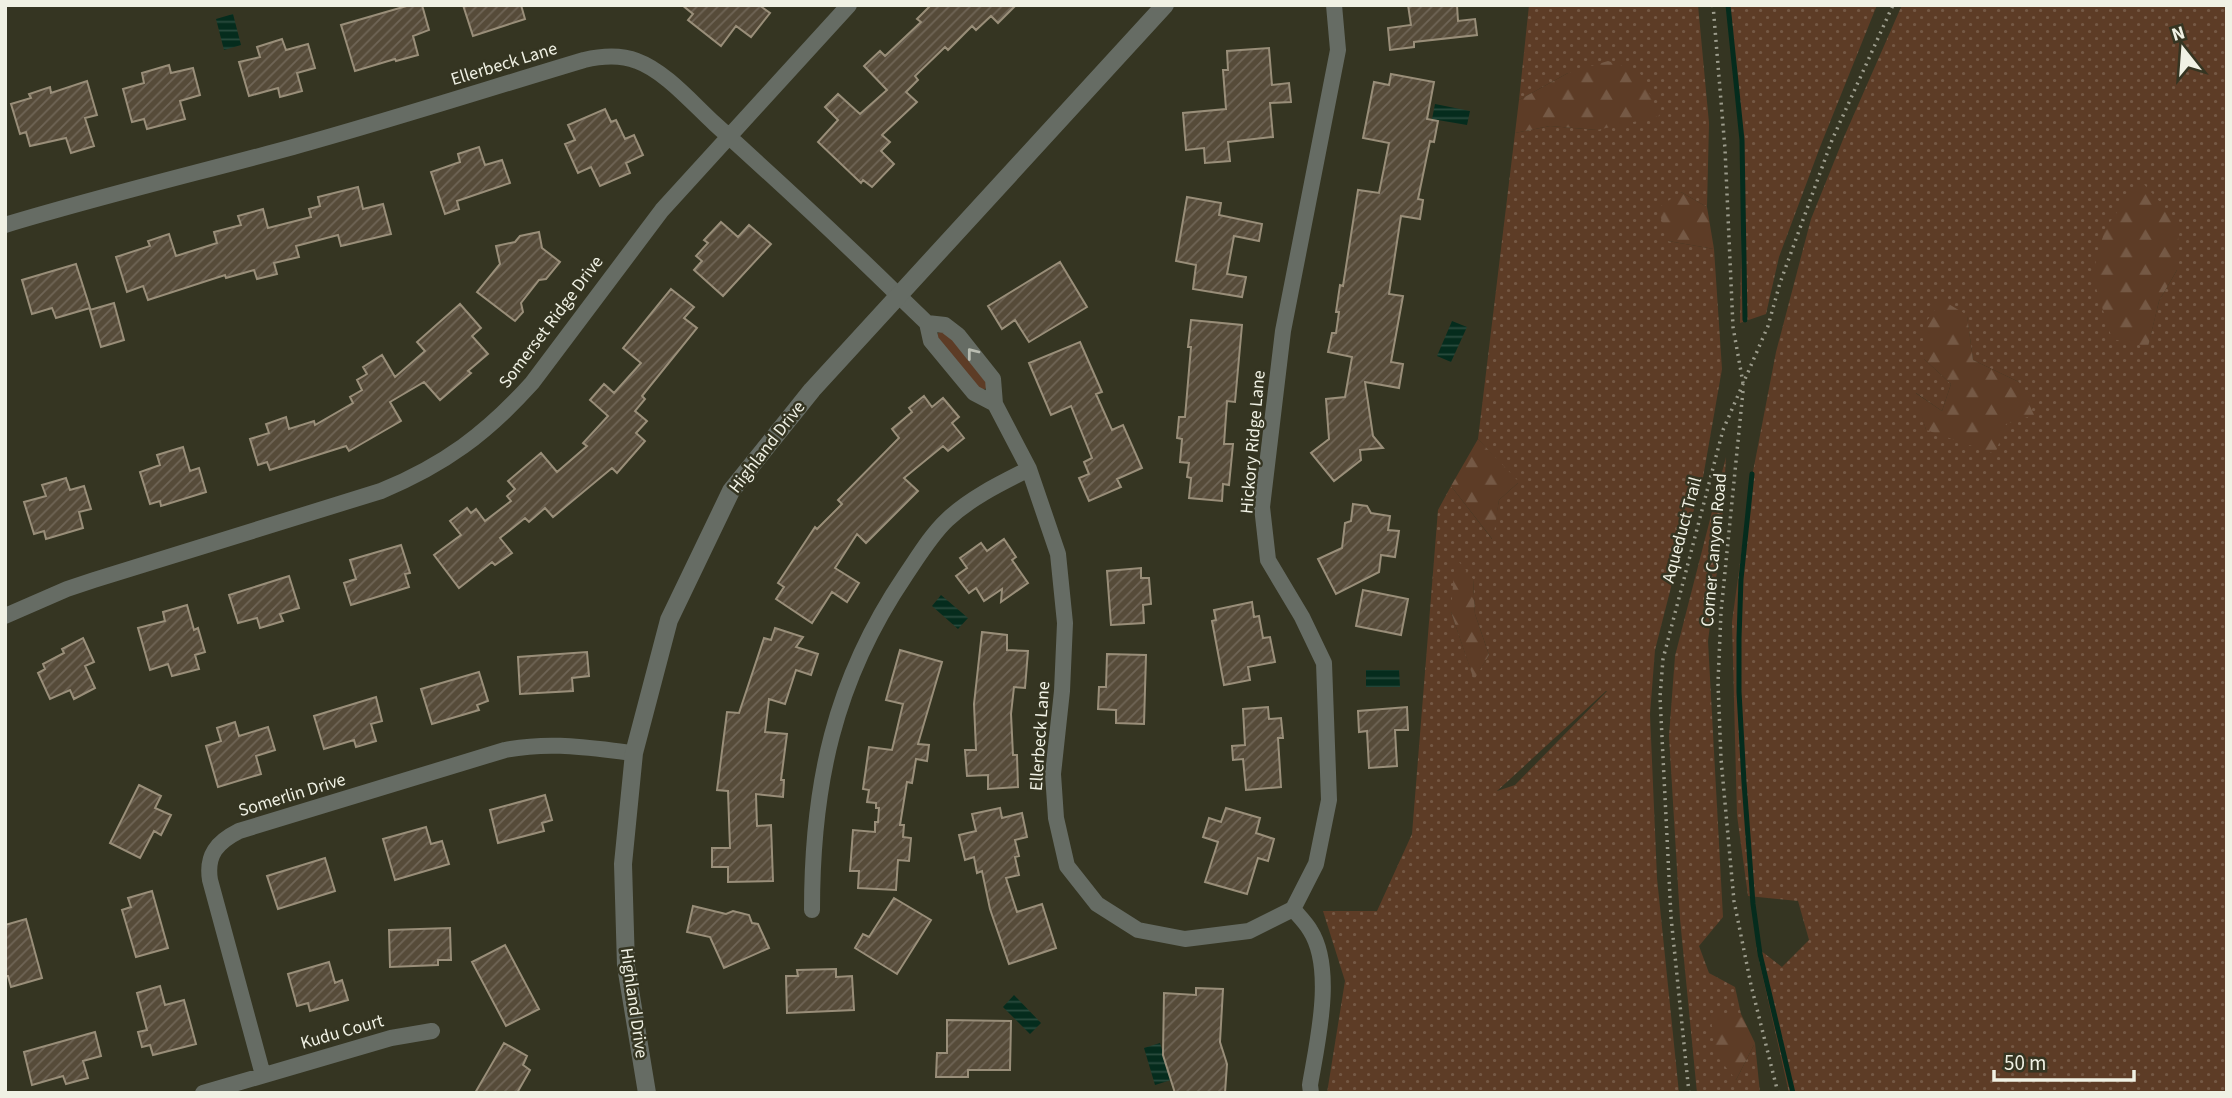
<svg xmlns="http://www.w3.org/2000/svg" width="2232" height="1098" font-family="'Source Sans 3',sans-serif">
<defs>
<pattern id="grass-dots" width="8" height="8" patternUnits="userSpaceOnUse" patternTransform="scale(1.75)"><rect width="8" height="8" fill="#5d3c26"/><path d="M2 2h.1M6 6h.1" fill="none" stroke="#755945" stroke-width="1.8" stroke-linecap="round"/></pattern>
<pattern id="forest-firs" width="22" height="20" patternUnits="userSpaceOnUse" patternTransform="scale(1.75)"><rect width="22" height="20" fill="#5d3c26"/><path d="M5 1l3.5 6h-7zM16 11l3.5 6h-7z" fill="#755945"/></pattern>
<pattern id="water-rules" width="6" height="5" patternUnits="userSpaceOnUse" patternTransform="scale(1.75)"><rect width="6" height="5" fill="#052c1d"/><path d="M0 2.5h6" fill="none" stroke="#2a4b3e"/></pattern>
<pattern id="building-hatch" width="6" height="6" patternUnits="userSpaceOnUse" patternTransform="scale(1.75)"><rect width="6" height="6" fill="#564b39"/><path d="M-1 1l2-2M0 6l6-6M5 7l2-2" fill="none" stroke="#6f6556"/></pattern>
</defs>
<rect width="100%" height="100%" fill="#353522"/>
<!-- grass -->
<path fill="url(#grass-dots)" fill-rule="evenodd" d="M1529 5H1698L1709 123 1707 207 1681 192 1668 241 1714 249 1722 369 1701 489 1681 548 1655 650 1650 714 1657 878 1679 1093H1327L1345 981 1323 911H1377L1412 834 1438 510 1451 486 1492 539 1499 500 1518 483 1478 439 1515 133 1550 126 1597 130 1568 73 1519 100ZM1473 579 1475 614 1489 655 1474 679 1451 612ZM1607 691 1515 785 1497 791 1606 691Z
M1730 5H1877L1820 147 1779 257 1766 314 1740 323 1743 146Z
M1902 5H2227V1093H1789L1756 947 1782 967 1809 940 1798 901 1748 896 1737 815 1732 622 1751 482 1776 352 1811 219 1844 137ZM2105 229 2177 270 2159 301 2148 346ZM1967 316 1973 360 2019 382 1926 430 1916 393 1942 411 1951 384 1924 359Z
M1726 457 1721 540 1708 641 1723 917 1699 946 1709 973 1735 987 1741 1014H1710L1736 1080 1755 1043 1760 1093H1697L1680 919 1669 736 1675 656Z"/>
<!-- forest -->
<path fill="url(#forest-firs)" d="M1608 61 1639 71 1660 116 1597 130 1550 126 1515 133 1519 100 1568 73Z
M2140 180 2179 223 2177 270 2159 301 2148 347 2112 339 2092 275 2105 229Z
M1681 192 1707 207 1714 249 1668 241 1658 208Z
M1942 300 1967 315 1973 360 2019 382 2034 415 2006 424 1995 454 1926 430 1914 392 1942 411 1951 384 1924 359 1923 326Z
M1478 439 1519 482 1499 500 1493 540 1451 486Z
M1455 557 1473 579 1475 614 1489 655 1474 680 1451 612Z
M1710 1014H1741L1755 1043 1736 1080 1717 1056Z"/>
<!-- garden -->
<path fill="#5d3c26" d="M943 331 949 335 988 385 985 389H980L937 338 938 333Z"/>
<!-- water -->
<path fill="url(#water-rules)" d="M233 14 241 45 224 50 216 19Z
M1435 104 1470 111 1467 125 1432 119Z
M1452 321 1467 327 1451 362 1437 356Z
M941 595 968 618 958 629 932 606Z
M1366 670H1399L1400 687H1366Z
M1014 995 1041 1023 1030 1034 1003 1007Z
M1160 1043 1171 1080 1155 1085 1144 1048Z"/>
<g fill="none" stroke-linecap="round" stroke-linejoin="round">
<!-- stream -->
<path stroke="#052c1d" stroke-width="5" d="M1728 5 1742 140 1745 320
M1752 474 1741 579 1739 638V692L1744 782 1753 904 1760 954 1793 1093"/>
</g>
<!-- building -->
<path fill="url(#building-hatch)" stroke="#998e79" stroke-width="2" d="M410 5H422L429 30 413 36 418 55 396 61 395 59 355 71 341 25Z
M463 5H521L525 19 473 36Z
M682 5H759L770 13 751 37 736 26 721 46 688 20 693 14Z
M931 5H1016L998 23 991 16 976 30 972 26 948 50 945 47 915 76 918 80 906 92 917 102 882 135 890 142 881 151 894 164 872 187 863 180 861 183 818 142 838 120 825 107 838 94 860 114 887 90 864 66 880 51 885 56 921 22 917 19Z
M1408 5H1457L1458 21 1475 19 1477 35 1414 42V47L1390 50 1388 28 1411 25Z
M282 39 286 50 308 44 315 68 297 73 302 91 280 97 278 88 249 96 239 62 260 57 257 47Z
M1269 48 1272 85 1289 83 1291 102 1270 103 1273 137 1228 142 1230 161 1205 163 1204 148 1186 150 1183 113 1226 109 1223 70H1228L1227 51Z
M169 65 171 73 193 68 200 95 180 101 185 119 147 129 144 119 132 122 123 89 144 83 142 73Z
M1391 74 1434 82 1427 119 1438 121 1434 142 1430 141 1418 199 1423 200 1420 219 1401 216 1389 294 1403 296 1391 362 1403 364 1399 388 1365 382 1373 436 1383 448 1360 450 1361 460 1334 481 1311 453 1329 439 1326 399 1345 397 1352 357 1328 352 1332 333H1336L1339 312H1336L1340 285 1343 286 1358 190 1379 193 1389 143 1363 138 1374 82 1389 85Z
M87 81 97 115 85 118 94 146 71 153 66 138 30 146 26 132 20 134 11 104 31 98 29 94 50 87 51 93Z
M605 109 611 122 616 120 625 139 634 135 643 155 626 163 630 173 600 186 591 167 578 173 565 144 575 140 568 125Z
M479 147 485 165 502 160 510 183 457 201 459 209 445 214 431 172 460 162 458 154Z
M358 187 363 209 383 204 391 234 341 246 338 235 296 246 299 257 274 263 277 274 257 279 254 270 226 278 225 275 148 300 143 286 127 292 116 257 150 246 148 241 169 234 176 256 217 243 214 232 241 225 238 216 263 209 268 228 311 217 309 209 320 206 318 197Z
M1187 197 1221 203 1219 215 1262 224 1259 241 1234 236 1227 274 1246 277 1242 297 1193 289 1196 265 1176 261Z
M721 222 738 237 749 225 771 244 723 296 694 270 702 261 696 256 708 243 704 240Z
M539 232 542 248 560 262 546 279 539 280 521 303 523 312 515 321 477 292 500 264 496 246 515 242 520 236Z
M1060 262 1087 307 1029 342 1015 320 1002 329 988 306Z
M76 264 90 308 56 318 52 308 32 314 22 280Z
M671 289 694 307 684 318 697 328 642 396 645 399 635 411 647 421 636 433 645 441 617 473 612 468 553 517 545 508 529 522 525 518 500 538 512 553 495 565 492 562 459 588 434 555 461 535 450 521 467 508 471 513 476 509 485 521 511 501 507 496 515 489 508 481 541 453 557 472 587 446 583 443 608 416 590 400 604 384 614 393 641 363 623 348Z
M114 303 124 340 101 347 90 310Z
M460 304 481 328 472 336 488 354 468 371 471 373 440 400 424 382 390 402 401 421 349 451 346 446 270 470 267 462 258 465 250 439 269 433 266 424 286 417 289 429 314 421 315 425 353 403 350 397 362 390 357 380 367 374 363 367 382 355 395 377 425 351 417 342Z
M1191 320 1242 325 1235 402 1227 401 1224 444H1233L1229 485 1223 484 1222 501 1189 498 1191 478 1187 477 1189 463 1180 462 1182 439 1177 438 1179 417H1185L1191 347H1188Z
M1080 342 1102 392 1096 394 1112 430 1123 425 1142 468 1117 479 1121 487 1089 501 1079 478 1089 474 1084 462 1092 458 1071 406 1051 415 1029 363Z
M924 396 932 407 943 398 959 417 952 423 964 438 948 451 943 446 904 478 918 491 866 543 857 534 835 568 859 583 847 602 832 592 812 623 776 599 784 587 778 583 815 527 817 529 842 504 838 500 899 438 892 429 912 412 909 408Z
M183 447 190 471 199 468 206 492 161 506 160 501 150 504 140 472 160 465 157 455Z
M66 478 70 490 84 486 91 509 79 512 83 528 46 539 44 531 34 534 24 502 46 496 42 485Z
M1353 504 1367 506 1371 513 1390 516 1388 530 1399 531 1395 557 1381 555 1379 572 1336 594 1318 559 1342 548 1345 523 1351 521Z
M1004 539 1016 557 1012 560 1028 583 1001 602 1002 589 984 601 976 588 969 593 956 576 967 568 960 558 981 543 987 551Z
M401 545 410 573 405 574 409 587 351 605 344 583 356 579 350 560Z
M1141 568V578H1149L1151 604 1143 605 1144 623 1111 625 1107 571Z
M289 576 299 608 280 614 283 621 260 628 257 618 238 623 229 595Z
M1363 590 1408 599 1401 635 1356 626Z
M1252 602 1254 617 1259 616 1263 638 1270 637 1275 662 1248 667 1250 680 1224 685 1212 621 1216 620 1214 610Z
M187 605 194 630 198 628 205 652 195 655 199 669 172 676 168 664 150 670 138 628 165 621 163 612Z
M775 628 803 637 796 647 818 654 811 675 796 670 785 704 769 699 765 732 787 734 781 780H784L783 797 756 794 757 826 771 825 773 881 728 882V867H712V848H730L728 791 717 790 727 712 739 713 764 638 771 640Z
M982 632 1007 635V650L1028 651 1025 688 1014 687 1011 714 1013 755H1017L1018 787 988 789V775L967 776 965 750H976L974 704Z
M83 638 94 662 85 666 95 688 74 699 70 690 50 699 38 673 45 669 43 664 64 653 62 649Z
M900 650 942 662 918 744 929 745 927 761 916 759 912 783 907 782 900 825H904L903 837 911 838 909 861 898 860 896 890 858 888 859 871H850L853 830 875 832V822H878L879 808H876V803L867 802 869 790 863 789 869 747 892 750 903 704 886 700Z
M587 652 589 676 572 678 573 691 520 694 518 657Z
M1107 654 1146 655 1144 724 1116 723V710L1098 709 1099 687H1106Z
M479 672 488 701 477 705 479 710 432 724 421 689Z
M376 697 382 721 371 724 376 741 356 747 354 740 324 749 314 716Z
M1268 707 1269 719 1281 718 1283 738H1278L1281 787 1246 790 1243 759 1233 760 1232 746 1245 745 1243 709Z
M1407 707 1408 730H1395L1397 766 1369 768 1367 731 1359 732 1358 711Z
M235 722 239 736 268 727 275 750 256 756 261 774 218 787 206 746 221 741 217 728Z
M139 785 161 796 155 808 171 815 161 835 154 831 140 858 110 843Z
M545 795 552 820 542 823 544 831 498 843 490 810Z
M1000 808 1002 818 1022 813 1027 837 1015 840 1019 856 1015 857 1019 875 1006 878 1017 912 1042 904 1056 948 1009 964 990 909 982 871 977 873 974 857 965 860 959 835 976 831 972 814Z
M1226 808 1260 818 1256 833 1274 839 1268 861 1258 858 1247 894 1205 882 1218 842 1203 837 1209 818 1221 822Z
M426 827 431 844 442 841 449 864 395 880 383 839Z
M325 858 335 891 278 909 267 876Z
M152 891 168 948 136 957 122 910 131 907 128 898Z
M894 898 931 920 897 974 855 948 863 934 869 937Z
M693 906 726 914 733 911 749 915 752 923 758 924 769 948 724 968 710 937 687 932Z
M26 919 42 978 11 987 8 976H5V925Z
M450 928 451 960H438V965L390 967 389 930Z
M505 945 539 1009 506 1026 472 962Z
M329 962 335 983 342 980 348 1000 310 1011 308 1003 297 1006 288 974Z
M836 969V977L852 976 854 1010 787 1013 786 976H798L797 970Z
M160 986 165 1005 184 1000 196 1044 153 1055 150 1045 142 1047 138 1032 147 1030 137 993Z
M1196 988 1223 989 1220 1042 1227 1064 1225 1093H1175L1163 1055 1164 993 1196 995Z
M947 1020 1011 1021 1010 1070H968V1077H936L937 1053H947Z
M95 1032 101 1056 83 1061 88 1078 66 1084 63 1076 32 1085 24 1052Z
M504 1043 527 1056 523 1065 530 1070 517 1093H475Z"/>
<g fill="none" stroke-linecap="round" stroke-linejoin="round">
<!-- path -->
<path stroke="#9c9c8c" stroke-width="3.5" stroke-dasharray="2 5" stroke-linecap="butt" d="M1713 5 1725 149 1733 327 1743 383
M1743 391 1721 612 1718 683 1721 759 1734 901 1751 985 1778 1093
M1689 1093 1671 917 1660 697 1663 659 1723 430 1768 326 1780 283 1832 140 1893 5"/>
<!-- minor -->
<path stroke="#666c64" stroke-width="16" d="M5 225C101 196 197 173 293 147 391 120 487 89 584 60 601 56 619 54 637 61 665 71 693 104 715 124 777 180 839 237 899 296L927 323 931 341 974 393 995 404
M927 323 945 325 958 335 993 379 995 404 1029 469 1058 554 1065 623 1062 691 1053 774 1056 818 1067 866 1097 904 1138 930 1185 939 1249 931 1293 909
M5 616 67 589 94 580 381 491C444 465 486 434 532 383L662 210 849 5
M1293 909 1316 864 1329 800 1324 663 1302 617 1268 560 1262 507 1283 331 1338 50 1334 5
M1293 909C1299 916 1306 923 1310 930 1335 969 1317 1043 1310 1085L1311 1093
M812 910C812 785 834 681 905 576 918 557 931 535 947 520 970 498 1001 483 1029 469
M263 1075 210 880C206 855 217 842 239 831L505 750C552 741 588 748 634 753
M203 1093 391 1038 432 1031"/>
<!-- tertiary -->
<path stroke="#666c64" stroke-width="18" d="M647 1093 626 966 623 864 634 753 669 620 731 491 812 390 1165 5"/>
</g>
<!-- one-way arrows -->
<defs><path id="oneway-chevron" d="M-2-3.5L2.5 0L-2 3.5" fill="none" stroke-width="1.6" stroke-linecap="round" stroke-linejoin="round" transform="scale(1.75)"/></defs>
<use stroke="#b9bcb1" href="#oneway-chevron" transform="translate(972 353) rotate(-128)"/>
<g text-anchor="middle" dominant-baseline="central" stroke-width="5" stroke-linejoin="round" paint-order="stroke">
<!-- street labels -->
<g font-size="18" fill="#f0f1e4" stroke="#353522">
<text transform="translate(504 64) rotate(-17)">Ellerbeck Lane</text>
<text transform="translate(551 322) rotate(-53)">Somerset Ridge Drive</text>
<text transform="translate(1253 442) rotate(-85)">Hickory Ridge Lane</text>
<text transform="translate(767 447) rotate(-52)">Highland Drive</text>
<text transform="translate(1682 530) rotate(-75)">Aqueduct Trail</text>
<text transform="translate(1714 550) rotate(-85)">Corner Canyon Road</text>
<text transform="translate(1040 736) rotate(-86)">Ellerbeck Lane</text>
<text transform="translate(292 795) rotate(-17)">Somerlin Drive</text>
<text transform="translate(634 1003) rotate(82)">Highland Drive</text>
<text transform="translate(342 1032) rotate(-16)">Kudu Court</text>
</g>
</g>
<!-- border -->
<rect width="2232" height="1098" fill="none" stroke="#f0f1e4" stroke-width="14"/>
<!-- north arrow -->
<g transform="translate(2183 49) rotate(343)" stroke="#353522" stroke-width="5" paint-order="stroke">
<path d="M0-5L12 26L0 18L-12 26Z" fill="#f0f1e4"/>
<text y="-10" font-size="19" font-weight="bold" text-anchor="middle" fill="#f0f1e4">N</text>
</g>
<!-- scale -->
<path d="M1994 1070v10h140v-10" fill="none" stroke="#f0f1e4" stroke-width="3.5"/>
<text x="2004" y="1070" font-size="21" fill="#f0f1e4" stroke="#353522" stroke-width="5" paint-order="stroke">50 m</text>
</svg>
